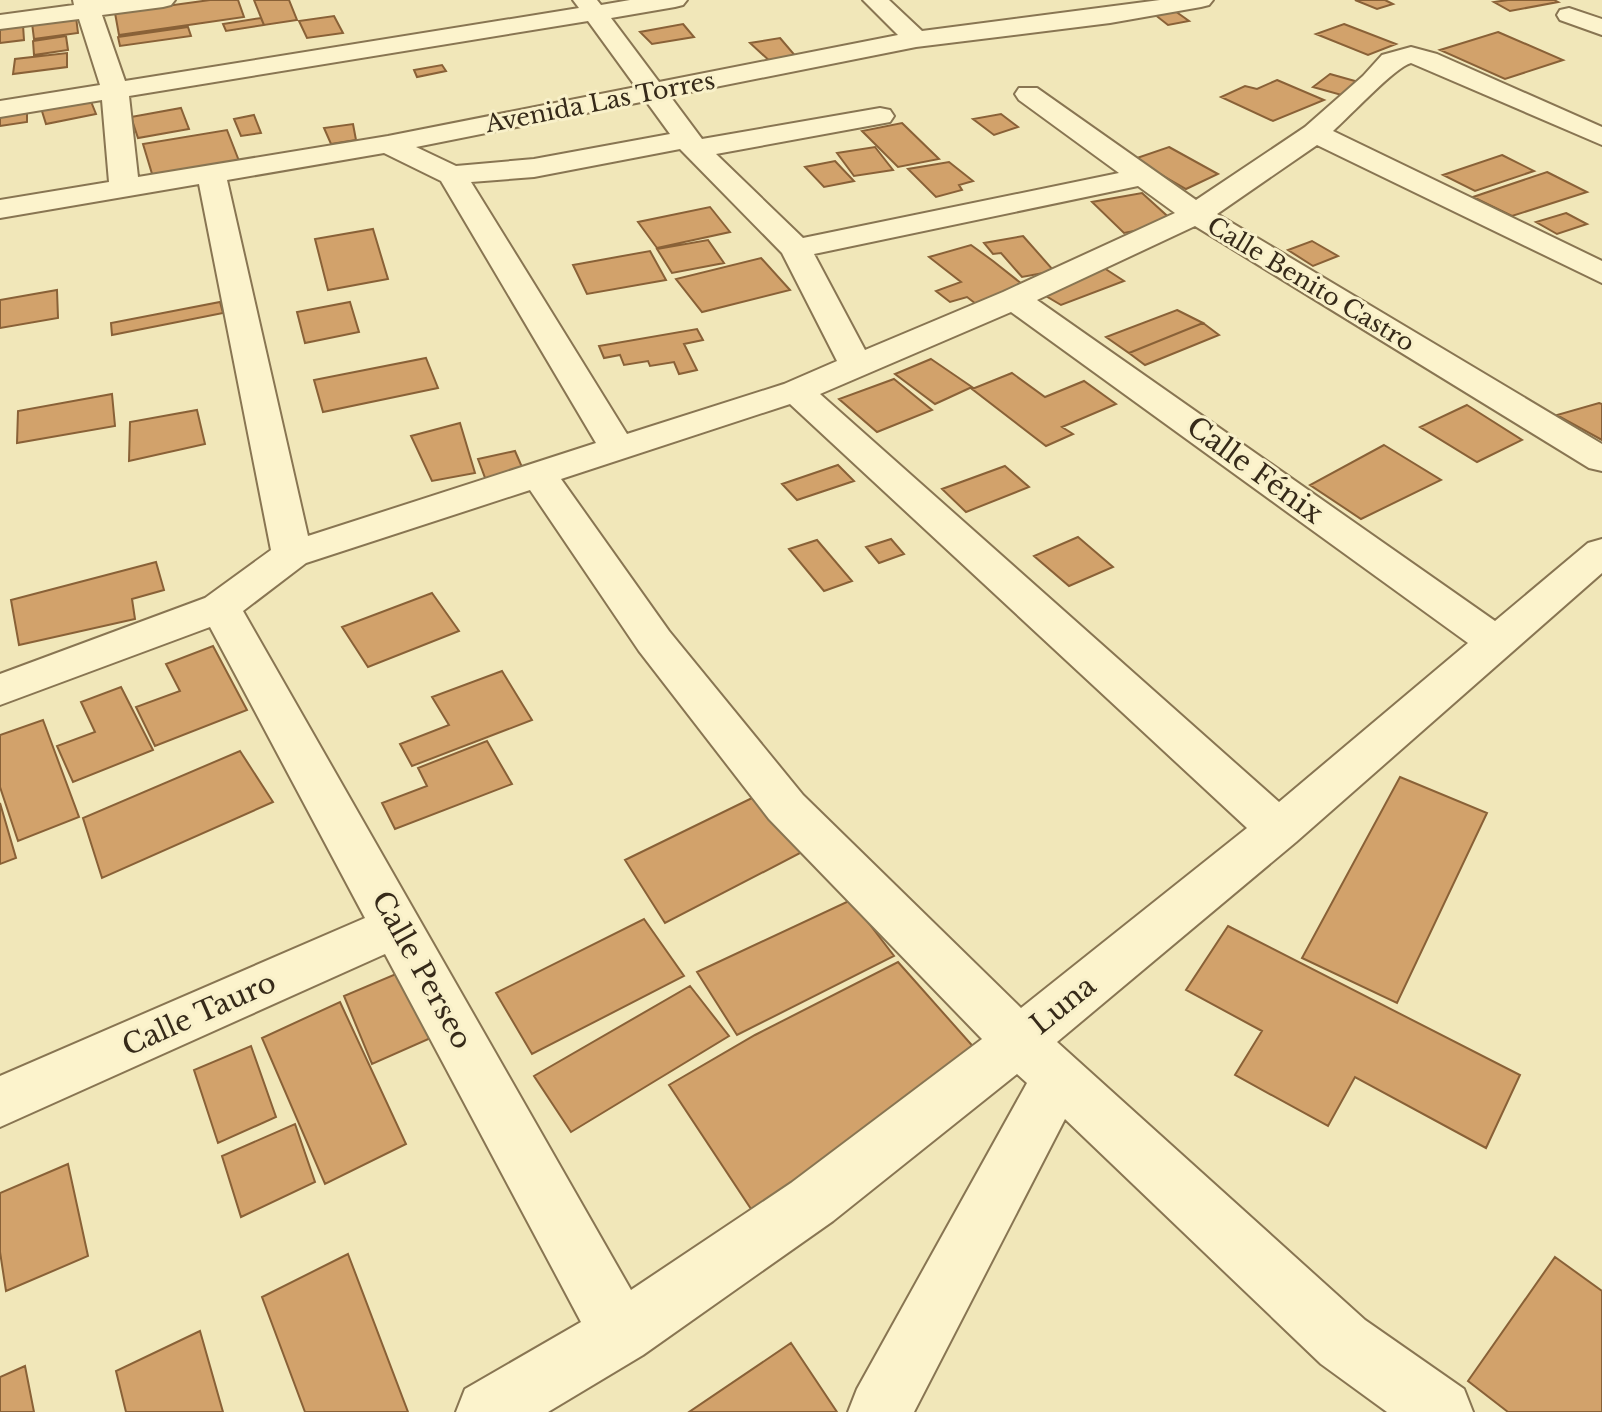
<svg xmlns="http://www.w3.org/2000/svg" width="1602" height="1412" font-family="'Libre Baskerville',serif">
<rect width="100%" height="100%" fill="#f1e7b9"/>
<!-- building -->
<path fill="#d2a26b" stroke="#896137" stroke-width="2" d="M210 0H238L244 17 119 35 115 13Z
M254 0H289L297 20 264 25Z
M1355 0H1385L1393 4 1377 9Z
M1508 0H1554L1558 2 1510 11 1494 2Z
M1175 11 1189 21 1168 25 1154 14Z
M334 16 343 33 307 38 299 21Z
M76 17 78 33 34 39 32 23Z
M261 18 264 25 226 31 223 24Z
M683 24 694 37 652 44 640 32Z
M1344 24 1396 44 1368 55 1316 34Z
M23 25 24 40 0 43V28Z
M188 27 191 36 120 46 118 37Z
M1498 32 1563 60 1505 79 1440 50Z
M66 36 68 50 34 55 33 41Z
M780 38 798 59 773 64 750 43Z
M67 53V67L13 74 15 59Z
M442 65 446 71 417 77 414 70Z
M1330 74 1362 83 1345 96 1313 87Z
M1277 80 1324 100 1273 121 1221 97 1245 86 1257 89Z
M90 99 96 114 46 124 41 108Z
M181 108 189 129 138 138 131 117Z
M27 112V122L0 126V116Z
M1001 114 1018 127 994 135 973 119Z
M254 115 261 133 241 136 234 119Z
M902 123 939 159 898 167 862 131Z
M353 124 356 140 331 144 324 128Z
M227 130 239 161 153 177 143 144Z
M875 147 893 170 854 176 837 153Z
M1169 147 1218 174 1186 189 1134 159Z
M1502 155 1534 171 1475 191 1443 175Z
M835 161 854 181 824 187 805 167Z
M949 162 973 181 959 185 962 190 936 197 908 169Z
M1547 172 1587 192 1512 216 1473 197Z
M1142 193 1175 223 1124 233 1092 202Z
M710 207 730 232 657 248 638 222Z
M1566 213 1587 224 1557 234 1536 222Z
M373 229 388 279 328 290 315 239Z
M1023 236 1054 271 1022 277 1001 253 993 254 984 243Z
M708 240 724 263 672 273 657 249Z
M1312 241 1338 256 1313 266 1288 250Z
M971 245 993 261 1027 288 976 304 967 297 950 302 936 291 961 282 929 257Z
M650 251 666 280 587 294 573 265Z
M761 258 790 290 702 312 676 279Z
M1104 268 1124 281 1061 305 1046 296Z
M57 290 58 318 0 328V300Z
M220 302 223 313 112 335 111 323Z
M350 302 359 332 305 343 297 312Z
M1177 310 1203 323 1129 353 1106 337Z
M1203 323 1219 335 1145 365 1129 353Z
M697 329 703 340 684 344 697 370 679 374 674 362 650 366 648 361 624 365 620 355 604 358 599 346Z
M426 358 438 388 323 412 314 380Z
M931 359 972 387 935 404 895 374Z
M1012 373 1045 397 1084 381 1116 404 1062 427 1073 434 1046 446 972 389Z
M894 379 932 410 877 432 839 399Z
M112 394 115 426 17 443 18 411Z
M1599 403 1602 404V440L1557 415Z
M1467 405 1522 440 1477 462 1420 427Z
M197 410 205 444 129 461 130 422Z
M460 423 475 473 432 481 411 436Z
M1384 445 1441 480 1361 519 1310 485Z
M515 451 525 474 487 483 478 459Z
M838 465 854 481 797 500 782 484Z
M1005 466 1029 487 966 512 942 489Z
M1078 537 1113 567 1069 586 1034 556Z
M891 539 904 554 879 563 866 547Z
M817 540 852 581 824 591 789 549Z
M156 562 164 590 132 599 135 619 19 645 11 600Z
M432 593 459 631 368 667 342 627Z
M213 646 247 710 155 746 136 707 180 691 166 664Z
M502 671 532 720 412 766 400 744 449 725 432 697Z
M121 687 153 750 73 782 57 746 95 732 81 702Z
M43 720 79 817 18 841 0 787V735Z
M487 741 512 784 395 829 382 803 427 786 418 768Z
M240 751 273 802 102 878 83 818Z
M1400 777 1487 813 1397 1003 1302 958Z
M752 798 804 851 665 923 625 860Z
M0 803 16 858 0 864Z
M851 900 894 956 737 1035 697 972Z
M644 919 684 976 532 1054 496 993Z
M1228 926 1520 1075 1486 1148 1355 1077 1328 1126 1235 1075 1262 1031 1186 990Z
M898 962 977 1051 761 1224 669 1085 755 1035Z
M403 971 433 1037 372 1064 344 996Z
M690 986 729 1036 571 1132 534 1076Z
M340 1002 406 1144 325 1184 262 1038Z
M251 1046 276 1117 218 1143 194 1070Z
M295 1124 315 1182 241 1217 222 1156Z
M68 1164 88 1256 6 1291 0 1252V1193Z
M348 1254 408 1412H305L262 1297Z
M1555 1257 1602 1291V1412H1508L1468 1381Z
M200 1331 223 1412H126L116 1371Z
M791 1343 837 1412H689Z
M25 1366 34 1412H0V1377Z"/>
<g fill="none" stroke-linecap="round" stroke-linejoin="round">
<defs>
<path id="minor" d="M73 0H175L171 5 163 7 102 15 125 81 579 8 573 0H597L601 5 630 0H687L683 5 675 7 611 18 659 82 898 35 863 0H889L922 31 1160 0H1213L1209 5 1201 7 1110 23 916 47 670 96 702 139 880 108 890 110 894 116 890 122 716 154 803 238 1119 173 1019 100 1015 94 1019 88H1037L1196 200 1305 127 1363 76 1382 55 1411 47 1437 54 1602 127V145L1411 63C1395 67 1350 116 1333 131L1602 261V283L1317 145 1217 214 1602 444V471L1589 468 1195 226 1037 300 1495 621 1588 543 1602 539V573L1296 842 1057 1042 1365 1320 1464 1389 1473 1412H1387L1321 1364 1065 1119 914 1412H848L857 1389 1027 1083 1017 1074 833 1221 643 1355 548 1412H456L465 1389 581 1322 385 954 0 1127V1076L365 918 210 627 0 705V674L205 598 271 550 199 184 0 218V200L109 182 102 100 0 117V101L100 85 79 19 0 29V15L74 5ZM588 21 636 87 388 136 138 177 129 96ZM646 101 670 134 534 159 456 166 416 147ZM680 149 782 253 837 361 784 384 627 434 471 182 534 177ZM384 153 441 181 596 443 308 536 227 180ZM1138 186 1175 213 1003 292 865 350 814 254ZM1011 312 1468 643 1279 802 820 394ZM790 404 1247 828 1021 1008 803 795 669 631 561 479ZM530 490 639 651 769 819 982 1039 791 1183 631 1290 243 611 306 563Z
M1569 8 1602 19V35L1560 20 1557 15 1560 10Z"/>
</defs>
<!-- minor casing -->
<use href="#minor" stroke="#887552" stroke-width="4"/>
<!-- minor -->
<use href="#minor" fill="#fcf3cc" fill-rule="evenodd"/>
</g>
<g text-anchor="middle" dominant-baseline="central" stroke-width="6" stroke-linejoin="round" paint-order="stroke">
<!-- far-street labels -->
<g font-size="24" fill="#362a19" stroke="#f8f0c9">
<text transform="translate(600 102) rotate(-11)">Avenida Las Torres</text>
<text transform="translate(1311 284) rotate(31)">Calle Benito Castro</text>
</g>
<!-- street labels -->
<g font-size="28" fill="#362a19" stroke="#f8f0c9">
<text transform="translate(1255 470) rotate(36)">Calle Fénix</text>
<text transform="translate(422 970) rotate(61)">Calle Perseo</text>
<text transform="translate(1063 1005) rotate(-39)">Luna</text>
<text transform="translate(199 1014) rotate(-24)">Calle Tauro</text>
</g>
</g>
</svg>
